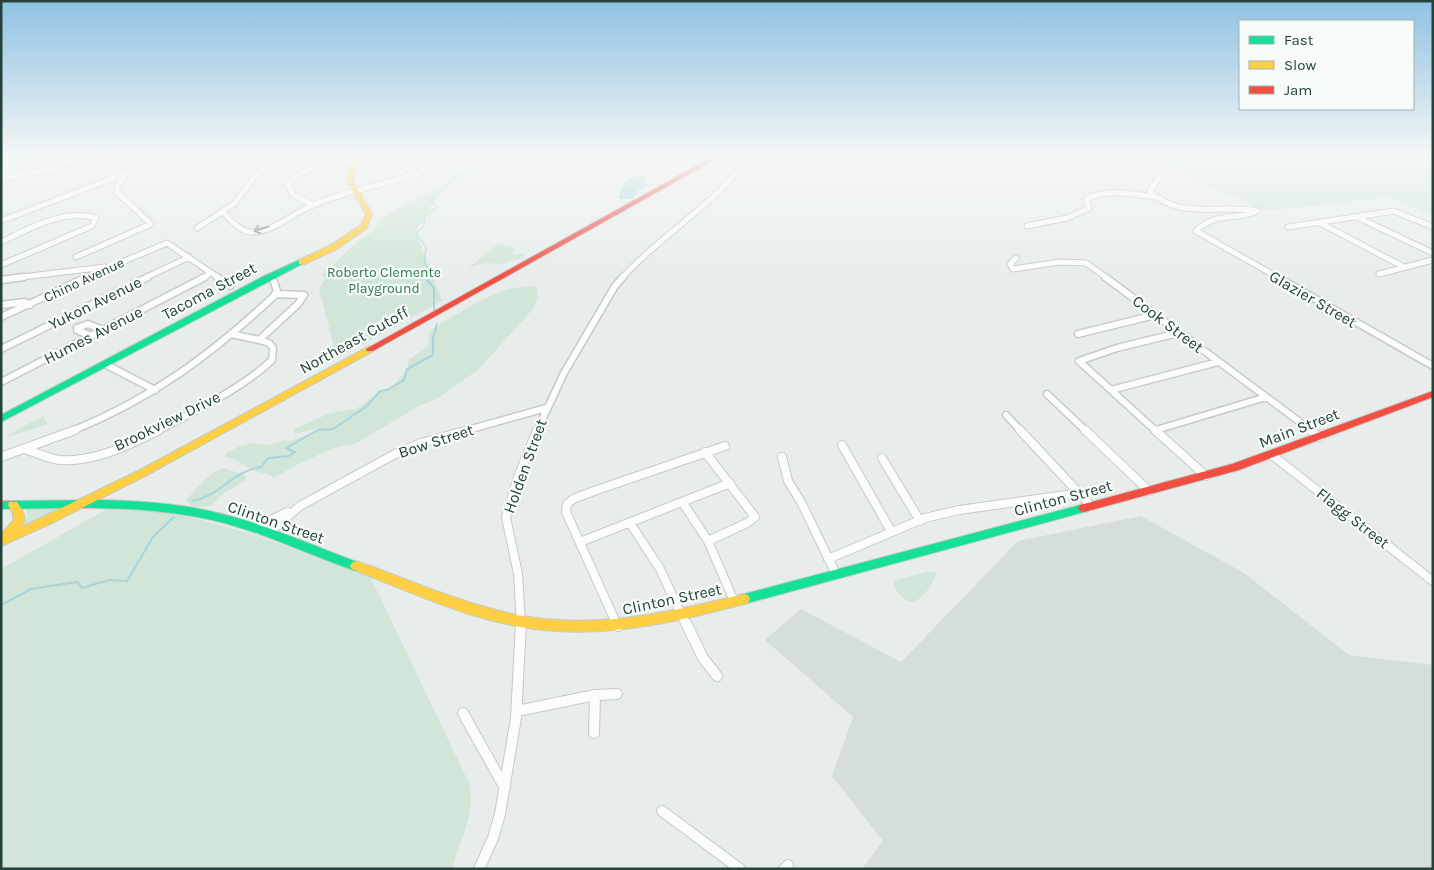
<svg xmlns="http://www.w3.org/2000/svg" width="1434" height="870" font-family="Karla,sans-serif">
<rect width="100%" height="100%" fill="#e8edeb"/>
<!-- built -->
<path fill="#d6dedb" d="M142 157H217L200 163H138Z
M1141 516 1244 573 1349 655 1433 665V869H862L883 841 832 776 853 717 765 640 801 609 901 662 1018 541Z"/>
<!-- green -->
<path fill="#d1e6d8" d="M1168 157H1433V216L1391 197 1263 211 1158 160Z
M458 172H464L440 194 416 231 442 301 337 358 319 289 326 278 322 275 357 242 373 231 384 216 442 185Z
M498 244 511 246 515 249 512 254H524L523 258 501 264 485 263 468 268Z
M533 286 537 288C539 297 536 302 532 310L478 370 438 398 419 406 357 443 337 447 300 463 274 478C267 472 262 474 255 471 244 466 237 459 225 457L226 453 240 446 254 443 267 445 285 440 291 441 317 431V428L296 434 293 432 294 429 330 413 356 409 380 392 389 390 408 369V360L428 347 430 331C457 313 501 285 533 286Z
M43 416 48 424 8 437 6 436Z
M224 468 245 475 246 480 223 494 212 505 206 507 191 506 186 500C196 490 210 471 224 468Z
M26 509H64L18 530 27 517Z
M107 509 169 512 198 519 252 534 370 576 469 783C476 814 460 840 452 869H1V569Z
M926 572H937C933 584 917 612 903 598 898 593 894 588 893 581Z"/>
<!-- water -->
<path fill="#a9d4db" d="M640 175 647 178 645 183 648 186 639 190 633 199H620C617 185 628 177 640 175Z"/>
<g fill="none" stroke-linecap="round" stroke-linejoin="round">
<!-- stream-far1 -->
<path stroke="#a9d4db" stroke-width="1" d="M146 164H230L251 157
M68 167 99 164 121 165
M1 169 28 165 50 166
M427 278V267L424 263 426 247 416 233 424 226V218L438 206 429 202 452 182 467 173 466 168 480 157"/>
<!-- stream -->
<path stroke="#a9d4db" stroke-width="2" d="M427 277V280L434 288V309
M192 501C221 496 232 471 261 467L268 458 289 456 295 452 286 448 318 430 333 429 367 406 380 391 387 390 404 380 407 369 433 355V338L437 324
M1 605 31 589 77 582 82 588 109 580 127 581 153 537 174 517"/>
<defs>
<path id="street-far3" d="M1160 176 1150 191C1178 220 1221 204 1257 211 1236 221 1217 211 1196 231L1279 278
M1 178 56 168 82 157
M313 205 292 194 288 184C290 181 293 178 296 176 315 164 365 158 388 161 399 163 410 169 420 175
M223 212C230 219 239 231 251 232 272 233 292 214 311 206 357 185 403 186 448 157
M1357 217 1433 253
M1 221 127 173
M1320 223 1404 267
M1027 226 1067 218 1089 208 1086 199C1107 188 1133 194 1155 197
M1288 227 1394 211 1433 227
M197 228 234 204 259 171 282 157
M1 242C29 229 64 208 96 218L92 226 1 265
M76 257 151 224 117 192V187L137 157
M1016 258 1010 264 1013 269 1060 262 1086 263 1107 278
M1379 274 1433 260
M14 278 105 267
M84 278 167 243 219 278
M145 278 189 257
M203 278 208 275V271
M622 278C659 236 718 203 748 157"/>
<path id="street-far2" d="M217 277 230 286
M1105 277 1312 431
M1277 277 1433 366
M1 280 24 277
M1 305 25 302 30 305
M1 317 87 277
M231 334 259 340
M1078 334 1155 315
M91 336 77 330V328L88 324 103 330
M1 349 148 277
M105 364 155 390
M1 382 205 277
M1111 390 1218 362
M1047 394 1086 431
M1006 415 1021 431
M1156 430 1266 397
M72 431C153 398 209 356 273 297L277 291 274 282
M157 431C192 413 244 387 272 360L273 348 269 343 259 340 298 304 304 295 275 294
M464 431 546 408
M537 431 564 373 615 286 623 277
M1156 431 1079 361 1117 348 1178 333"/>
<path id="street-far1" d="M1020 430 1091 506
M1085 430 1149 491
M1155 430 1206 476
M1310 430 1320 437
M842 445 891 531
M25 449C36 453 47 458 59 460 92 463 130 445 159 430
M705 452 755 517 747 523 708 541
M1272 455 1433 581
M1 457 75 430
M782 457 788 481 801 502 836 574
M882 458 920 521
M683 503 708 541 734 601
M630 523 660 569 686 625
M258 530 267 522 287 512
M268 533 300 506 395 454 421 443 468 430
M580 542 730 483
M828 559 925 518 959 510 1080 493
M521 625 518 574 506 517 518 477 537 430
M617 625 566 512 567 504 573 499 594 491 725 446"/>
<path id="street" d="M617 623 618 626
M686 623 703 658 717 676
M517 711 595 695 617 694
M463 713 505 788
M594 733 595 695
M662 811 740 869
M479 869 493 838 500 814 516 718 521 623
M784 869 788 865"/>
<path id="fast" d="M299 260H302L306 262 1 422V415L264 276Z
M103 500C138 501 172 503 205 510 259 521 309 544 360 563L362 566 360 569 356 571C312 556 269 535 224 523 151 504 76 508 1 509V501Z
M1084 504 1088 505 1090 508 1088 511 744 604 740 603 738 599 740 595 744 594Z"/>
<path id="slow" d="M84 157H122L119 159H87Z
M353 157H359L353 181 372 214 367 228 337 249 305 264H299V260L331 245 361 225 366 214 347 181Z
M370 346 373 347 374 349 373 351 145 476 52 523 1 546V534L13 521V514L8 505 9 502H17C23 511 29 519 20 528L138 471Z
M356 561C405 578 453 600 504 612 584 632 665 614 744 594L748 595 750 599 748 603 744 604C683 620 621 635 558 631 486 628 418 595 352 569L350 566 352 563Z"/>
<path id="jam" d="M712 157H720L373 351H367L366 349Z
M1433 391V397L1239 470 1084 512 1080 511 1078 508 1080 505 1084 504 1232 464Z"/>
</defs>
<!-- street-far3 casing -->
<use href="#street-far3" stroke="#c5cac8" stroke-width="7"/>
<!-- street-far2 casing -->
<use href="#street-far2" stroke="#c5cac8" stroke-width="9"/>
<!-- street-far1 casing -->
<use href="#street-far1" stroke="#c5cac8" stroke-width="10"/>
<!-- street casing -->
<use href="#street" stroke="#c5cac8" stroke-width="12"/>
<!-- fast casing -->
<use href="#fast" stroke="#c3cbc8" stroke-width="2"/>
<!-- slow casing -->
<use href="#slow" stroke="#c3cbc8" stroke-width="2"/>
<!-- jam casing -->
<use href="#jam" stroke="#c3cbc8" stroke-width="2"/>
<!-- street-far3 -->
<use href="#street-far3" stroke="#fcfcfc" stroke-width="5"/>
<!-- street-far2 -->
<use href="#street-far2" stroke="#fcfcfc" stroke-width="6"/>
<!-- street-far1 -->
<use href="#street-far1" stroke="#fcfcfc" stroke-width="8"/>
<!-- street -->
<use href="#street" stroke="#fcfcfc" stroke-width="10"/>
<!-- fast -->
<use href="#fast" fill="#16e098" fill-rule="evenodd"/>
<!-- slow -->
<use href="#slow" fill="#ffcf43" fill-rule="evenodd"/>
<!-- jam -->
<use href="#jam" fill="#f24e42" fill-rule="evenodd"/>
</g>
<!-- one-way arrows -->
<defs><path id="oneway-shaft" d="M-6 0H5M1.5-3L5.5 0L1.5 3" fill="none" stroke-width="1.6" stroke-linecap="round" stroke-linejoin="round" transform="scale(1.25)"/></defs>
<use stroke="#909f9b" href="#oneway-shaft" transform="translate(261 229) rotate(163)"/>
<!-- sky -->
<linearGradient id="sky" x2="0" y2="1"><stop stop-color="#8fc1e3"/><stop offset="0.56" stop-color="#f5f7f6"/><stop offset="1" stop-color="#f5f7f6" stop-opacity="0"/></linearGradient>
<rect width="1434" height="279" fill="url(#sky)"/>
<g text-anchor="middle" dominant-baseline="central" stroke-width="4.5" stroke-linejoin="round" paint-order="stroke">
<!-- far-park labels -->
<g font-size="14" fill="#2d7a4b" stroke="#f7fbf9">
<text x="384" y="272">Roberto Clemente<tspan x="384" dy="16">Playground</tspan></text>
</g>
<!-- far-street labels -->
<g font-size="14" fill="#24423a" stroke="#f7fbf9">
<text transform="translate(84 280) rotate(-25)">Chino Avenue</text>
</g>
<!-- street labels -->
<g font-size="16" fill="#24423a" stroke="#f7fbf9">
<text transform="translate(209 291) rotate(-28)">Tacoma Street</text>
<text transform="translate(1313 299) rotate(30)">Glazier Street</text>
<text transform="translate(95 303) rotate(-26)">Yukon Avenue</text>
<text transform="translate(1168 324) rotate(37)">Cook Street</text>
<text transform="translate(93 335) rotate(-27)">Humes Avenue</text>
<text transform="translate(354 340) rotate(-29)">Northeast Cutoff</text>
<text transform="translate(167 421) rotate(-26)">Brookview Drive</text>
<text transform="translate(1299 428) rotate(-21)">Main Street</text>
<text transform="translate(436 441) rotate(-18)">Bow Street</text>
<text transform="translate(525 466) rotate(-70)">Holden Street</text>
<text transform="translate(1063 498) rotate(-15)">Clinton Street</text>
<text transform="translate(1353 518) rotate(38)">Flagg Street</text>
<text transform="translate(276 522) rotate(19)">Clinton Street</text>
<text transform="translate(672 599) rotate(-12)">Clinton Street</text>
</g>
</g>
<!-- border -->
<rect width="1434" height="870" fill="none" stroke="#24423a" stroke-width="5"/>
<!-- legend -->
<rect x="1239" y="20" width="175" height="90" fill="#f7fbf9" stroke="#a3b1ad"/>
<rect x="1249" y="36" width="25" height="8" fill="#16e098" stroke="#a3b1ad"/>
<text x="1284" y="45" font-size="15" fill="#24423a">Fast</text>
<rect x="1249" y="61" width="25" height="8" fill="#ffcf43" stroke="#a3b1ad"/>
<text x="1284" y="70" font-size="15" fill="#24423a">Slow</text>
<rect x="1249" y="86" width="25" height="8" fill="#f24e42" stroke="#a3b1ad"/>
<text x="1284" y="95" font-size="15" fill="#24423a">Jam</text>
</svg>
